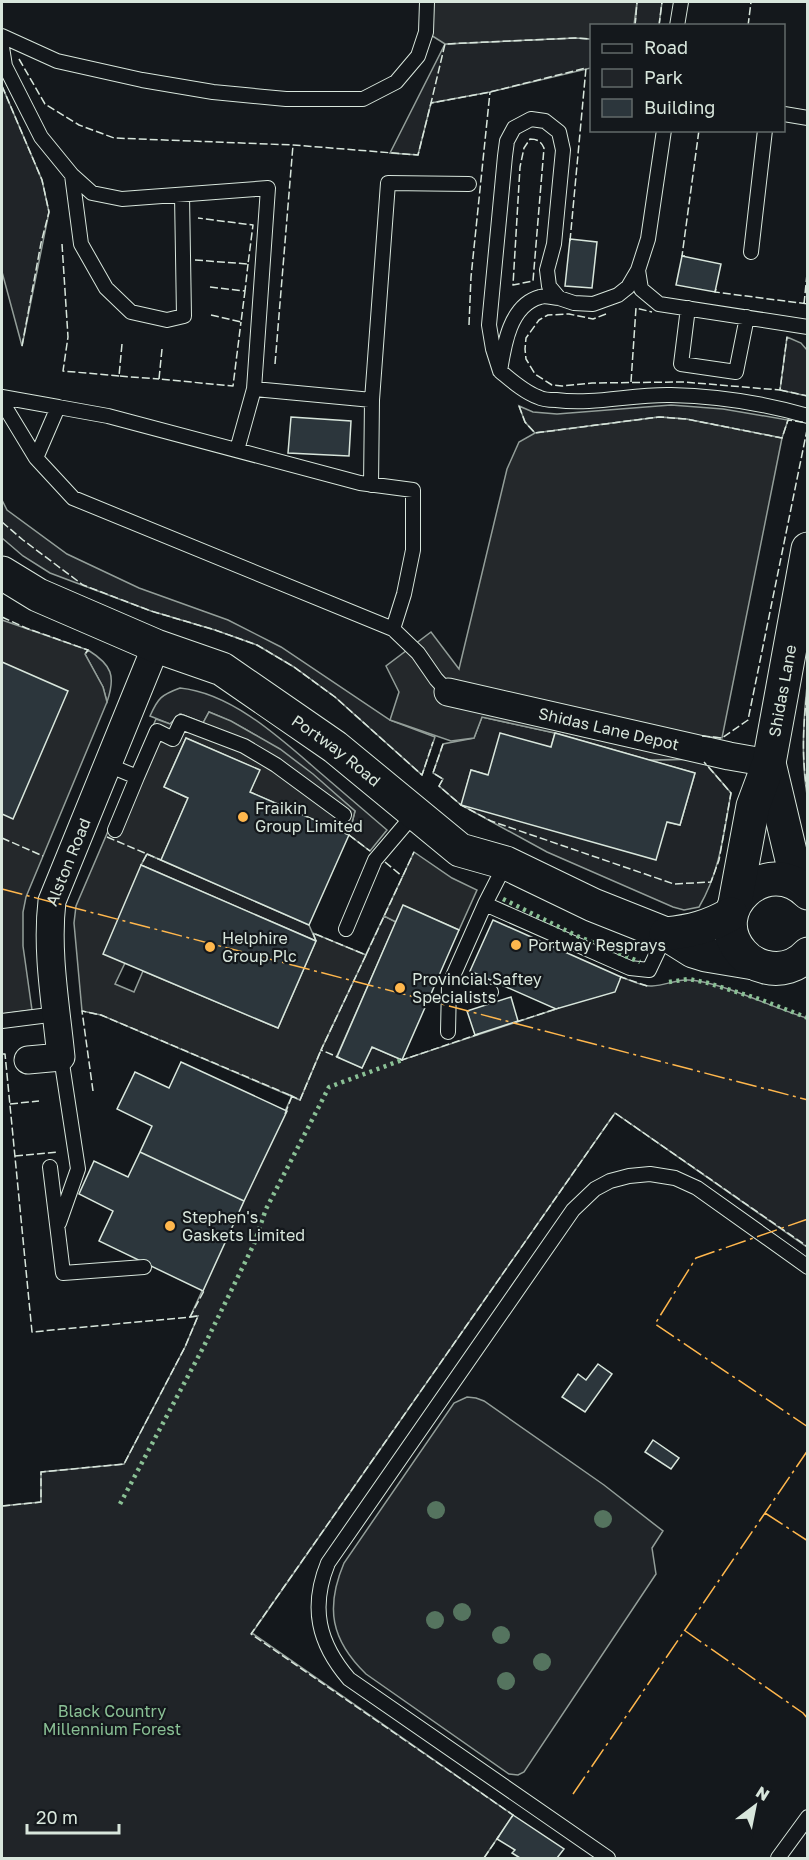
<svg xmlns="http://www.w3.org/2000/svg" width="809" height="1860" font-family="'Golos Text',sans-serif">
<rect width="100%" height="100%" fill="#14181c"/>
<!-- green -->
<path fill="#202428" stroke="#939e99" stroke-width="1.5" d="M637 2H662L659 25 635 26Z
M575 38 591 39V68L490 92 431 103 418 155 390 153 445 44Z
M2 86 42 180 49 212 22 346 2 272Z
M787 337 801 343 807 350V396L780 390Z
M671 405 723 409 788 420 782 438 686 419 659 417 535 433 525 422 519 406 533 412 557 414Z
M2 500 7 510 67 554 139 588 228 620 281 647 390 720 435 737 422 775 335 697 294 667 257 645 215 630 151 611 50 573 23 556 2 538Z
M88 650C112 665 116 676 107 702L103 687 85 654Z
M807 686 808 795H807C801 759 803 722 807 686Z
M180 688C231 693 279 737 317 770 340 790 364 810 387 830L370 851 349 835 355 811C309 772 265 734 209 712L203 723 181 714 170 724 150 716C158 698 161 695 180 688Z
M482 717 555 733 551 747 488 775 471 770 462 805 667 822 680 825 695 773 649 760 702 759 731 793C724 832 720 872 699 907L684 910 673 907 547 852 461 805 439 786 443 779 433 773 443 744 474 738Z
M147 854 309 925 316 941 141 865Z
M384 916 396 922 337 1056 362 1068 372 1047 402 1060 556 1009 621 977C630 980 643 987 652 986 669 985 679 977 698 981 736 988 770 1007 807 1018V1247L615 1113 252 1633 513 1815 484 1858H2V1506L41 1502V1472L124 1464 185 1347 198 1316 190 1317 292 1096 300 1100 321 1050Z
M467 1397 476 1398 484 1401 604 1485 663 1531 652 1548 656 1574 524 1772 518 1775 509 1774 366 1674C331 1640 325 1608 344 1563L454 1403Z"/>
<!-- parking -->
<path fill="#24282b" stroke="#939e99" stroke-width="1.5" d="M427 2H637L634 25 592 26 591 39 575 38 445 44 426 32Z
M659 417 686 419 782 438 722 738 702 736V759L649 760 555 733 482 717 474 738 451 741 390 720 399 692 386 666 431 632 459 669 507 469 519 442 535 433Z
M2 620 88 650 85 654 103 687 107 702 26 897 23 912V946L32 1010 2 1014Z
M209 712 231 721 280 749 313 774 355 811 349 835 250 792 259 770 186 738 164 787 188 798 161 860 147 854 141 865 125 963 115 984 134 992 143 971 278 1028 316 941 313 933 366 955 321 1050 300 1100 101 1015 82 1011 74 923 76 906 156 719 170 724 180 714 203 723Z
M414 852 452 878 477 890 459 930 404 906 396 922 384 916Z"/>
<!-- building -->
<path fill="#2c363c" stroke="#d8e6dc" stroke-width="1.5" d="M570 239 597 242 592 288 565 286Z
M682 256 721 264 715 292 676 285Z
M291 417 351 421 349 456 288 453Z
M2 662 68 691 13 819 2 814Z
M500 733 551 747 555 733 695 773 680 825 667 822 656 860 461 805 471 770 488 775Z
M186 738 260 770 250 792 349 835 309 925 161 860 188 798 164 787Z
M141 865 316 941 278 1028 103 954Z
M403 905 459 930 402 1060 372 1047 362 1068 337 1057Z
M493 920 621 977 615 992 556 1009 470 971Z
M511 997 518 1021 475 1035 467 1011Z
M181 1062 287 1111 244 1201 140 1152 152 1126 117 1109 135 1072 169 1088Z
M140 1152 244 1201 203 1291 99 1241 113 1211 79 1194 94 1161 128 1177Z
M598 1364 612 1374 585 1412 562 1397 578 1374 586 1380Z
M653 1440 679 1458 671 1469 645 1452Z
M513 1815 564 1849 557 1858H520L512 1853 515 1850 497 1839Z"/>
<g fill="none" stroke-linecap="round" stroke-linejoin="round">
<defs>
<path id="service" d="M677 26 681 2
M2 36 57 61 142 80 213 92 286 99H363L396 82 418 56 426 32 427 2
M2 47 5 66 41 137 72 175 92 193 122 199 268 188 254 389 372 400 388 183 469 184
M784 114 808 118
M72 175 81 244 106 288 131 312 167 320 184 316 182 195
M751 252 765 130
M638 270 648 239 664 130
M559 298C553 298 546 295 540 297 510 305 504 345 500 371 511 380 524 392 538 397 543 400 550 400 556 400 594 405 633 394 671 395 717 396 763 403 808 416
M688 308 681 364 736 372 747 317
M500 371 493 349 489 325 505 156 507 141 514 128 531 119 545 121 559 132 563 150 554 244 547 270 549 286 559 298 574 303 593 304 618 295 628 287 638 270 641 289 659 304 808 327
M2 397 58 407
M2 402 36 458
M237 450 254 389
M371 485 372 400
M393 629 404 594 413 550V490L360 483 108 416 58 407 36 458 73 498 393 629 418 653 436 679 448 692
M108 765 137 777 157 731 173 739 181 722 244 746 276 765 344 815
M115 830 137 777
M506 863 485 904 630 968 649 970 666 934
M346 929 375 860 415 813
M449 985 491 992
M2 1021 57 1014
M448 1032 449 985 485 904
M50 1167 63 1273 144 1267
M59 1223 78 1169 61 1057
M608 1858 349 1679C318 1643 310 1607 328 1563L573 1210 595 1189 610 1181 629 1176 650 1174 675 1178 697 1188 808 1267
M778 1858 808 1817"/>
<g id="minor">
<path id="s1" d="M448 692 729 756 769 763"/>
<path id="s2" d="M28 1060 61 1057C56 1006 46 952 52 901L156 646"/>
</g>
<g id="tertiary">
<path id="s3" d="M2 573 38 595 156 646 222 669 335 747 460 850 506 863 593 905 666 934 693 951 706 955 754 963"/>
<path d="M769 763 792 860 803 888"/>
<path d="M808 893C767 852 704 910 742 953 748 960 756 965 765 967 781 971 797 966 808 954"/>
<path id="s4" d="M735 903 753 806 769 763 808 549"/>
<path d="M666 934C691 931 709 927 731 914"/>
</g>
</defs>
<!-- service casing -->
<use href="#service" stroke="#d8e6dc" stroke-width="16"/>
<!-- minor casing -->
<use href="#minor" stroke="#d8e6dc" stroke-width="29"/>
<!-- tertiary casing -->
<use href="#tertiary" stroke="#d8e6dc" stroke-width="35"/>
<!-- service -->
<use href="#service" stroke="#14181c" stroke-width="14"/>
<!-- minor -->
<use href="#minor" stroke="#14181c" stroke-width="27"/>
<!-- tertiary -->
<use href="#tertiary" stroke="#14181c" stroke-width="33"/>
<!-- hedge -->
<path stroke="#8ac095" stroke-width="4.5" stroke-dasharray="3 4.5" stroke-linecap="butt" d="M503 899 577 936 640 962
M669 982 689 979 708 983 759 999 808 1018
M120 1504 204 1346 254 1244 266 1209 329 1087 402 1060"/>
<!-- fence -->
<path stroke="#d8e6dc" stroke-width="1.5" stroke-dasharray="8 3" stroke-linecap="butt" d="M635 26 637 2
M659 26 662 2
M748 26 751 2
M19 59 45 104 79 125 114 138 293 145 418 155 431 103
M2 86 42 180 49 212 41 243 22 346
M530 139C537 139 541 141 544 148L533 281 513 285 520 167 524 148Z
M570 241 586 68 490 92 431 103 445 44 575 38 592 39
M62 244 68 337 63 371 119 376
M685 256H682L699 130
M195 260 248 264 253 225 198 218
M210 287 245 291 248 264
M716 289 715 292 808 304
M804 304 808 264
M606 314 593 319 569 314 548 315 539 320 526 338 525 349 526 359 535 374 552 385 562 386 592 383 684 382 780 390 787 337
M211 315 241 322 245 291
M469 325 471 277 490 92
M122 344 119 376 159 379
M162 349 159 379 233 386 241 322
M275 364 293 145
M631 382 636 308 652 312
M780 390 808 396
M519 406 525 422 535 433 659 417 686 419 782 438 788 420 808 423
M2 522 23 540 83 585 151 611 215 630 257 645 294 667 335 697 422 775 433 742
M2 617 26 628 88 650 85 654
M808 686C803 722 801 759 808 795
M702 736 722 738 748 720 808 425
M443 744 433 773 443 779 439 786 461 805 491 821 674 884 711 882 719 860 731 793 704 762
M349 835 370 851
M107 837 147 854 141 865
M2 838 43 856
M147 854 161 860
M385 862 403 877
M316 941 313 933 366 955 321 1050 340 1058
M366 955 414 852
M620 979 621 977 650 987
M516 1022 559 1008
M2 1054H5L32 1332 190 1317 205 1289
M400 1059 402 1060 479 1034
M93 1091 82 1011 101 1015 292 1096 285 1114
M290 1095 300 1100 321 1050
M10 1104 39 1101
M15 1156 58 1152
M2 1506 41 1502V1472L124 1464 185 1347 198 1316 190 1317
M512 1817 513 1815 251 1634 615 1113 808 1247
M484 1858 499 1836"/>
<!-- power -->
<path stroke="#ffb74d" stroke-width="1.5" stroke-dasharray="21 4.5 3 4.5" stroke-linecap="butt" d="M2 889 808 1100
M808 1219 696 1258 655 1324 808 1427
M765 1513 808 1541
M684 1630 803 1713 808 1719
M573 1794 808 1450"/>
</g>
<!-- trees -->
<g fill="#55745f">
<circle cx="436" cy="1510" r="9"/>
<circle cx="603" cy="1519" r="9"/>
<circle cx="462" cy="1612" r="9"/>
<circle cx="435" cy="1620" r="9"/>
<circle cx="501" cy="1635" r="9"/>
<circle cx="542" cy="1662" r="9"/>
<circle cx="506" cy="1681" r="9"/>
</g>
<!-- markers -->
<g fill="#ffb74d" stroke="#14181c" stroke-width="2">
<circle cx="243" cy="817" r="6"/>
<circle cx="516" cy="945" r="6"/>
<circle cx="210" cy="947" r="6"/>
<circle cx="400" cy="988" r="6"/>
<circle cx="170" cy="1226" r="6"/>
</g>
<g text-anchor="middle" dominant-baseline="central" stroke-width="4.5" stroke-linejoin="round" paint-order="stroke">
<!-- street labels -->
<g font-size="16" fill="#d8e6dc" stroke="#14181c">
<text stroke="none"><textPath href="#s4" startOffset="218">Shidas Lane</textPath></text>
<text stroke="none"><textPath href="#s1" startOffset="165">Shidas Lane Depot</textPath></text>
<text stroke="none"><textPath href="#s3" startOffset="381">Portway Road</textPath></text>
<text stroke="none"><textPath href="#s2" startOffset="232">Alston Road</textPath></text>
</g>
<!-- poi labels -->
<g font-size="16" fill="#d8e6dc" stroke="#14181c" text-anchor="start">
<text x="255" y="808">Fraikin<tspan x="255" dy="18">Group Limited</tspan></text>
<text x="222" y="938">Helphire<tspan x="222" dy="18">Group Plc</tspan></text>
<text x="528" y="945">Portway Resprays</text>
<text x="412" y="979">Provincial Saftey<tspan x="412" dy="18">Specialists</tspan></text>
<text x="182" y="1217">Stephen's<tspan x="182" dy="18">Gaskets Limited</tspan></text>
</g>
<!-- park labels -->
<g font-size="16" fill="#8ac095" stroke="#14181c">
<text x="112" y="1711">Black Country<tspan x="112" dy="18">Millennium Forest</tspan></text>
</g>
</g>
<!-- border -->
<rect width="809" height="1860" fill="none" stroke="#d8e6dc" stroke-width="6"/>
<!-- legend -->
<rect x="590" y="24" width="195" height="108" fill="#14181c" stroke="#626a69" stroke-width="1.5"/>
<rect x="602" y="44" width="30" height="9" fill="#14181c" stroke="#626a69" stroke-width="1.5"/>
<text x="644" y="54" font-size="18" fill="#d8e6dc">Road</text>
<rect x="602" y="69" width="30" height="18" fill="#202428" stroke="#626a69" stroke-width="1.5"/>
<text x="644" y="84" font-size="18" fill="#d8e6dc">Park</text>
<rect x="602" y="99" width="30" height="18" fill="#2c363c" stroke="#626a69" stroke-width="1.5"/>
<text x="644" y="114" font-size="18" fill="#d8e6dc">Building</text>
<!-- north arrow -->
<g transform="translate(755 1806) rotate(32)" stroke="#14181c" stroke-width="4.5" paint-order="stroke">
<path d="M0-4.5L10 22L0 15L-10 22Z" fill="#d8e6dc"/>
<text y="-9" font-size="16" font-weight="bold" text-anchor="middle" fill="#d8e6dc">N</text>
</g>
<!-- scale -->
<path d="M27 1824v9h92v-9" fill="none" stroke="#d8e6dc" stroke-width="3"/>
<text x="36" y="1824" font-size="18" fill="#d8e6dc" stroke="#14181c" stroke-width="4.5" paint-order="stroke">20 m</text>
</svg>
